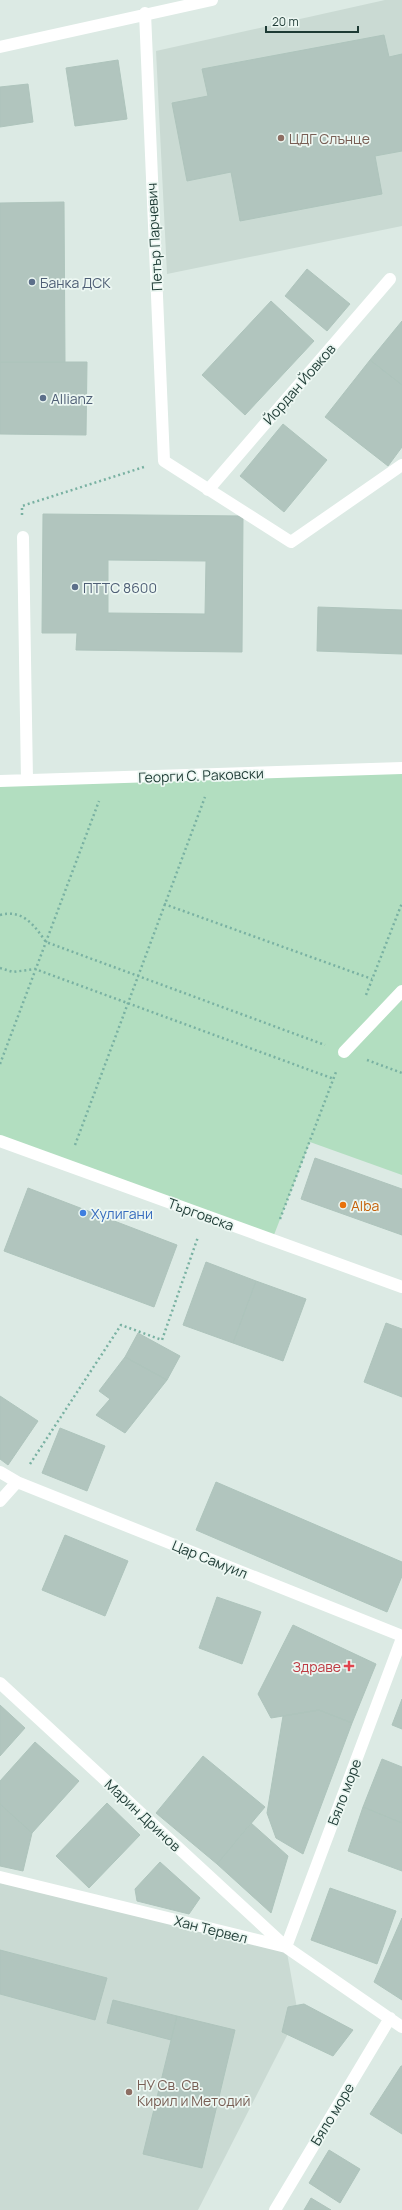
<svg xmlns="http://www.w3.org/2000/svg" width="402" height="2210" font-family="Manrope,sans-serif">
<rect width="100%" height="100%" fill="#dceae4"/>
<!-- built -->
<path fill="#cadad3" d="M385 0H402V226L167 274 156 51Z
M0 1877 286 1947 298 2014 198 2210H0Z"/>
<!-- green -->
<path fill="#b2dec0" d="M402 768V1175L310 1142 272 1240 0 1141V781Z"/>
<!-- building -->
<path fill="#b1c5be" stroke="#aec4bc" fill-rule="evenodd" d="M384 35 389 57 402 54V151L375 156 382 194 240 221 231 172 187 181 172 103 208 96 202 69Z
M118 60 127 119 75 126 66 68Z
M28 84 33 122 0 127V87Z
M64 202 65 362H0V203Z
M307 269 350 304 327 331 285 296Z
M271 301 314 341 245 415 202 375Z
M402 321V385L370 360Z
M370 360 402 385V447L388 466 325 417Z
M0 362H87L86 435 0 434Z
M283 424 327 460 284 512 240 476Z
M43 514 243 516 242 652 76 650 77 633H42ZM108 560 206 561 205 614 108 613Z
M318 607 402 610V654L317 651Z
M315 1158 402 1189V1235L301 1199Z
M28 1188 177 1245 154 1307 4 1251Z
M206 1262 256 1281 233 1343 183 1325Z
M256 1281 306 1299 283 1361 233 1343Z
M386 1323 402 1329V1397L364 1382Z
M138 1333 180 1356 167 1380 125 1357Z
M125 1357 167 1380 125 1433 96 1415 110 1399 99 1391Z
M0 1396 38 1421 8 1465 0 1459Z
M60 1428 105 1446 87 1491 42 1473Z
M216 1482 402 1562V1576L387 1612 196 1530Z
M65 1535 128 1561 105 1616 42 1590Z
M217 1597 261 1612 242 1664 199 1648Z
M293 1625 376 1664 352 1723 319 1710 271 1718 258 1694Z
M402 1699V1729L392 1725Z
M0 1705 25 1728 0 1756Z
M319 1710 352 1723 303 1854 276 1838 267 1813 283 1716Z
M35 1742 79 1781 32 1833 0 1804V1781Z
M203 1756 265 1807 217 1864 156 1813Z
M382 1759 402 1767V1823L363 1807Z
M107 1803 140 1835 89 1888 56 1856Z
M0 1804 32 1833 23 1871 0 1866Z
M363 1807 402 1823V1871L348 1851Z
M251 1823 288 1856 271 1913 217 1864Z
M160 1862 200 1898 189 1914 137 1901 135 1889Z
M330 1888 396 1911 377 1964 311 1940Z
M402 1918V2000L374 1982Z
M0 1950 107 1978 95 2020 0 1994Z
M113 2000 177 2016 171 2040 107 2023Z
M304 2004 353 2030 333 2056 282 2032 288 2007Z
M177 2016 235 2030 202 2168 143 2154Z
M401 2066H402V2134L370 2114Z
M329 2150 360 2169 340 2203 309 2183Z
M311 2198 331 2210H304Z"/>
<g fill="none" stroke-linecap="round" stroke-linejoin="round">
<!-- path -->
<path stroke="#79b1a2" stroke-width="2.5" stroke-dasharray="2 3" stroke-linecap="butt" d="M22 515V506L144 467
M164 904 372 979
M0 915C23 909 34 925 46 942L325 1045
M0 968 13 972 35 969 334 1079
M366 995 402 903
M367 1060 402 1073
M0 1064 99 801
M75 1145 205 797
M280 1219 336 1072
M30 1464 121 1325 162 1340 198 1237"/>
<!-- minor -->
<path stroke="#fff" stroke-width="12" d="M145 13 164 461 291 542 402 465
M0 47 212 0
M208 490 390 279
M23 537 27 780
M0 781 402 768
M344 1052 402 991
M0 1141 402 1287
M0 1472 17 1482 402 1636
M0 1501 17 1482
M0 1683 286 1947 402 1638
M0 1877 286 1947 402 2027
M275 2210 390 2018"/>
</g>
<!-- markers -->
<g fill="#8d6e63" stroke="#ecf7f2" stroke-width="1.5">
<circle cx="281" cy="138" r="4"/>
<circle cx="129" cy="2092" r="4"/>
</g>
<g fill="#5c6f8a" stroke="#ecf7f2" stroke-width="1.5">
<circle cx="32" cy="282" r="4"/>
<circle cx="43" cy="398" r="4"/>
<circle cx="75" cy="587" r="4"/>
</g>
<circle fill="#e8710a" stroke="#ecf7f2" stroke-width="1.5" cx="343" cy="1205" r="4"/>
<circle fill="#3f7fe0" stroke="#ecf7f2" stroke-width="1.5" cx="83" cy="1213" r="4"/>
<path fill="#e0444e" stroke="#ecf7f2" stroke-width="1.5" d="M347 1660h4v4h4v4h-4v4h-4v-4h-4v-4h4z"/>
<g text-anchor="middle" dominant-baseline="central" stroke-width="3.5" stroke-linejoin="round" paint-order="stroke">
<!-- education labels -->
<g font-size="14" fill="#785e54" stroke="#ecf7f2" text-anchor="start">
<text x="289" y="138">ЦДГ Слънце</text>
<text x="137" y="2084">НУ Св. Св.<tspan x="137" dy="16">Кирил и Методий</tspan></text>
</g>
<!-- street labels -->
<g font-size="14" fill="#1d3a34" stroke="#ecf7f2">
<text transform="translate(154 237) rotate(-93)">Петър Парчевич</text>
<text transform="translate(299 384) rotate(-49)">Йордан Йовков</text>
<text transform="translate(201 775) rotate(-2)">Георги С. Раковски</text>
<text transform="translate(201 1214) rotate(20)">Търговска</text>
<text transform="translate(210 1559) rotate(22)">Цар Самуил</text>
<text transform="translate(344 1792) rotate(-69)">Бяло море</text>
<text transform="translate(143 1815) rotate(43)">Марин Дринов</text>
<text transform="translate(211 1929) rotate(14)">Хан Тервел</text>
<text transform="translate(332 2114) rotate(-59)">Бяло море</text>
</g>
<!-- service labels -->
<g font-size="14" fill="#4e5e75" stroke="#ecf7f2" text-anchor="start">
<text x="40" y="282">Банка ДСК</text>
<text x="51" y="398">Allianz</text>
<text x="83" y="587">ПТТС 8600</text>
</g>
<!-- food labels -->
<g font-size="14" fill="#c56008" stroke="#ecf7f2" text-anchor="start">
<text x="351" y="1205">Alba</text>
</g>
<!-- shop labels -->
<g font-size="14" fill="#366cbe" stroke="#ecf7f2" text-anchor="start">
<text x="91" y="1213">Хулигани</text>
</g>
<!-- health labels -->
<g font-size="14" fill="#be3a42" stroke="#ecf7f2" text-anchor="end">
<text x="341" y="1666">Здраве</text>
</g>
</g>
<!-- scale -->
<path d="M266 26v6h92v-6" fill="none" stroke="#1d3a34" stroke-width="2"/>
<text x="272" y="26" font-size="12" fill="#1d3a34" stroke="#ecf7f2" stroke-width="3" paint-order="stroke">20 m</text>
</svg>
